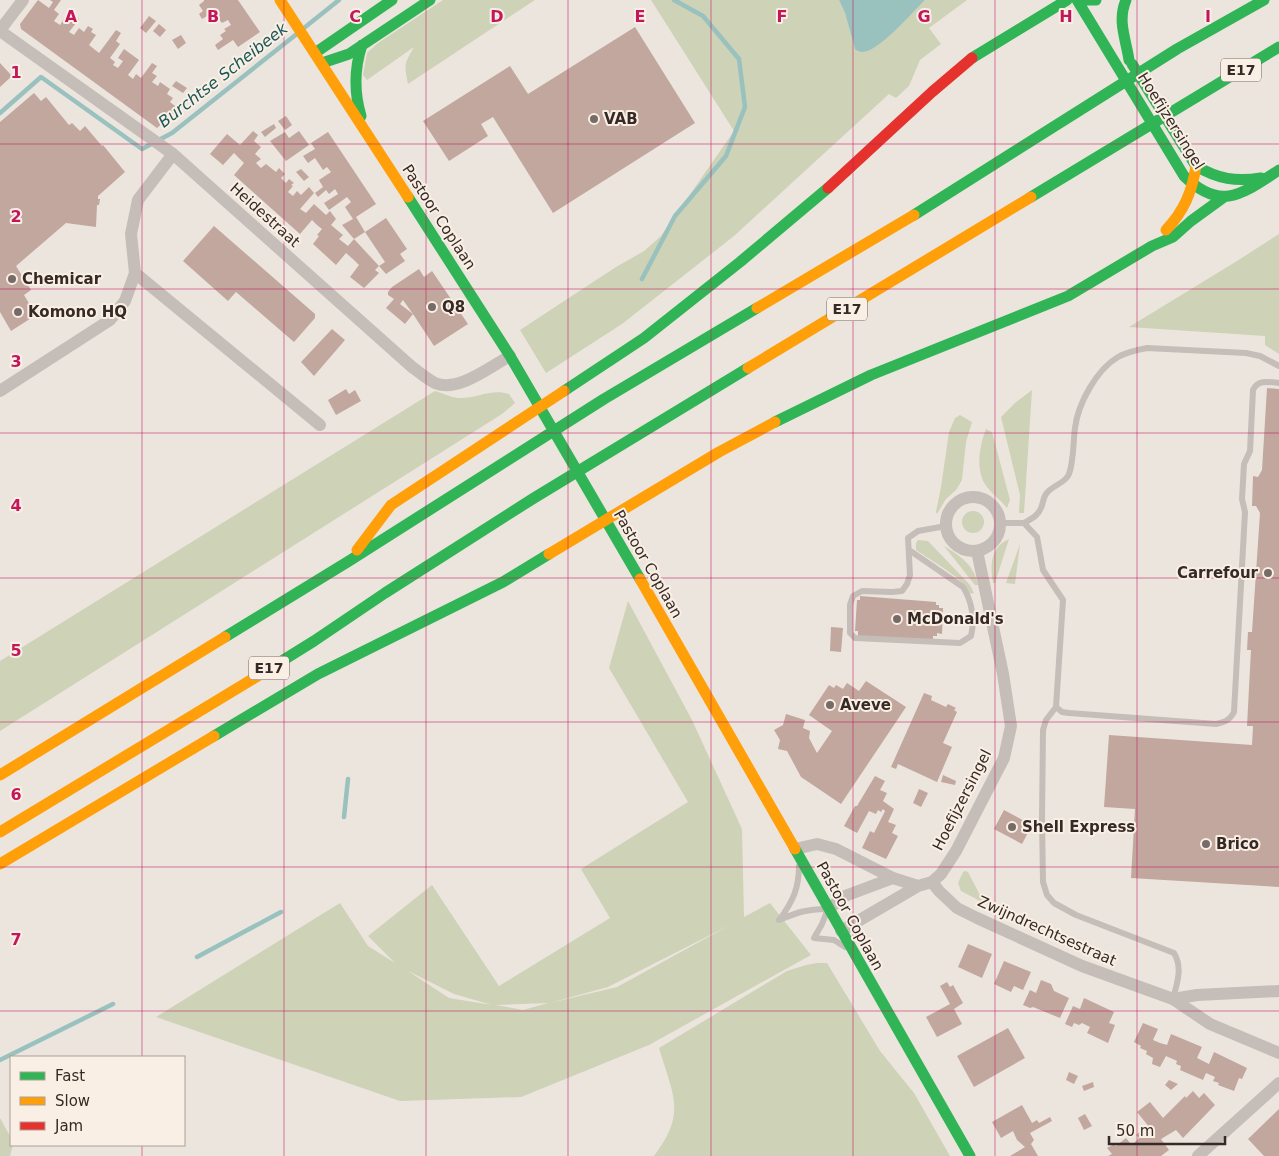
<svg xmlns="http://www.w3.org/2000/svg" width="1279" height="1156" font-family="'DejaVu Sans',sans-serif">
<rect width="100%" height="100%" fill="#ece5de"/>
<!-- green -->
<path fill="#ced2b7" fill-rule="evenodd" d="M443 0H535L408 84C404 63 404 65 414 47L367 80 363 75 367 53 378 43Z
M651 0H839L845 13 855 49 861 52 925 0H967L929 28 941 44 920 60 909 86 896 98 889 94 734 236 622 324 546 373 520 330 616 267 644 251 661 236 734 131Z
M1279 234V354L1265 345V336L1129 327 1237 261Z
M1032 390 1024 513H1019L1020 495 1001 417 1015 403Z
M435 391C442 393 450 397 458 398 476 399 491 388 509 394L515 403 502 414 0 731V661Z
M960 415 972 422 966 442 962 480 956 490 946 499 937 514 936 512 941 487 949 432 955 418Z
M986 429 992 432 1010 500 1007 508C1001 500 993 495 987 487 975 472 979 447 986 429Z
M962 522a11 11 0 1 1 22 0a11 11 0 1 1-22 0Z
M1009 539 995 583H993C990 566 990 547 1009 539Z
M918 540 928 541 970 585 974 593 970 594C964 578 930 560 916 550V543Z
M1020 544 1015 584 1006 583Z
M944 546C960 556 974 564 978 585H975Z
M628 601 692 720 742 829 744 917 770 903 811 955 649 1045 521 1097 400 1101 156 1017 340 903 368 946 395 963 368 936 432 885 499 986 610 918 581 869 688 802 609 668ZM730 925 617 987 550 1003 608 987ZM408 971 454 994 492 1005 449 998ZM548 1003 523 1010 496 1005Z
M965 871 968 872 984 903 961 891 958 883 963 872Z
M817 963H827L880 1051 914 1093 950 1156H654C687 1112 673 1096 659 1048L787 971 806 965Z
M0 1118 11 1138V1145H13L10 1156H0Z"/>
<!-- water -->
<path fill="#99c1be" d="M839 0H925C912 12 879 52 862 52 860 52 856 50 855 49L845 13Z"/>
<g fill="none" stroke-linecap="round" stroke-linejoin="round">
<!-- stream -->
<path stroke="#99c1be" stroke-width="4.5" d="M304 28 339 0
M0 113 41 77 142 149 172 133 298 33
M642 279 675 216 726 156 745 107 739 59 703 16 674 0
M344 817 348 779
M197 957 281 912
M0 1060 113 1004"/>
</g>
<!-- building -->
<path fill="#c1a79e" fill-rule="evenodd" d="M38 0 49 8 53 2 50 0H61L54 10 59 14 54 21 60 25 69 11 79 19 69 32 74 35 79 28 84 32 88 26 93 29 91 32 96 35 89 45 99 53 116 30 121 33 116 41 120 44 110 58 115 62 113 65 118 68 123 61 118 58 124 49 139 60 128 75 133 79 136 74 141 78 152 63 157 66 152 73 157 76 152 82 158 86 160 82 170 89 167 94 173 98 170 102 179 109 157 128 21 29 20 24Z
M204 0H238L260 32 238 47 233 40 218 50 215 45 223 39 220 35 226 31 224 29 231 25 228 20 222 23 217 17 210 22 207 16 202 19 199 14 203 11 199 5 204 1Z
M149 16 156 21 146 33 140 28Z
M159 24 166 30 160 37 153 31Z
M635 27 695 123 553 213 493 117 481 124 488 136 449 161 423 121 510 66 528 94Z
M181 35 186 43 178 49 172 40Z
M0 63 12 76 0 87Z
M176 81 187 88 183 93 172 86Z
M34 93 41 101 46 97 69 125 72 123 80 131 85 126 102 146 103 145 125 172 98 196V199H100L99 205H97L96 227 66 223 16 266 31 290 24 295 36 315 11 331 0 312V122Z
M286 116 292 125 285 130 278 121Z
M274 124 276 128 265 137 261 132Z
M253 131 258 135 254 141 261 147 255 154 261 159 256 163 261 168 266 164 276 172 279 168 285 174 281 178 286 183 289 179 294 183 291 185 293 186 288 192 293 196 297 191 301 195 309 187 314 193 300 209 306 213 314 204 326 215 330 211 336 219 331 225 343 235 339 239 348 246 354 239 342 225 353 219 345 207 351 202 347 197 329 210 324 203 338 194 335 189 329 194 326 190 318 197 315 193 323 187 319 180 331 172 327 167 323 170 315 158 308 163 303 156 315 149 311 143 328 132 376 204 356 217 365 232 354 239 379 266 375 270 379 273 364 288 350 277 359 265 354 260 346 253 336 265 313 244 319 236 317 235 322 229 317 225 312 220 300 234 234 175 244 163 234 153 223 165 210 154 227 134 240 145Z
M299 131 309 145 286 161 270 141 285 132 289 138Z
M301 169 309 177 304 181 296 172Z
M386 218 407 249 400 254 405 261 386 274 379 266 385 262 365 232Z
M214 226 315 314V318L294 342 236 292 228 301 183 261Z
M419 269 424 277 432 271 468 324 434 346 413 314 405 324 386 308 394 299 388 295V292L392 287ZM403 300 413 314 400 304Z
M332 329 345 340 314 376 301 362Z
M1267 388 1279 389V887L1131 878 1135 809 1104 807 1109 735 1252 745 1253 726H1247L1251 650H1247L1248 632H1252L1260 513 1256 506H1252L1253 476 1258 477 1262 470Z
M346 389 349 394 355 390 361 401 336 415 328 400Z
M860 596 936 602V605H939V608H943L942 634 937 633V636H933V640L858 636V631H855L857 600H860Z
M831 627 843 628 841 652 830 651Z
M866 681 906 707 841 804 801 777 787 751 778 749 780 740 774 730 783 725 786 714 805 720 803 728 810 731 809 738 817 753 832 731 809 715 829 685 834 688 836 685 843 689 847 683 859 691Z
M924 693 932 696 931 700 946 707 948 704 956 708 954 710 957 712 943 743 952 747 937 782 898 764 896 769 891 767Z
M943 775 956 781 955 785 941 782Z
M875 776 885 781 880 790 887 793 883 801 894 809 888 822 896 825 892 833 898 836 886 859 862 848 870 831 874 833 885 811 883 809 881 812 878 810 876 814 869 811 857 833 844 826 855 806H857Z
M919 789 928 793 921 807 913 803Z
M1004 810 1032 825 1022 844 994 829Z
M968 944 992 954 982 978 958 967Z
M1004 961 1031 972 1023 990 1014 986 1011 992 994 984Z
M1041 980 1051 984 1054 991 1069 998 1060 1018 1033 1007 1030 1008 1023 1005 1030 990 1036 993Z
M947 982 950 987 953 985 963 1003 954 1009 962 1024 937 1037 926 1017 950 1004 940 986Z
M1084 998 1114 1012 1109 1023 1115 1025 1108 1043 1087 1033 1090 1027 1082 1023 1079 1025 1074 1023 1072 1027 1065 1024 1073 1006 1080 1009Z
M1143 1023 1158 1029 1153 1040 1160 1043 1167 1045 1171 1034 1202 1047 1197 1058 1209 1064 1214 1052 1247 1068 1242 1079 1239 1078 1234 1091 1218 1085 1219 1083 1213 1081 1215 1077 1206 1073 1203 1080 1180 1070 1181 1066 1176 1064 1177 1061 1166 1056 1160 1067 1152 1064 1153 1058 1146 1054 1147 1051 1140 1048 1141 1046 1134 1042Z
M1008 1028 1025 1058 974 1087 957 1056Z
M1069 1072 1078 1076 1074 1084 1066 1080Z
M1169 1080 1178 1084 1171 1090 1165 1085Z
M1093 1082 1094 1087 1084 1091 1082 1086Z
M1193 1091 1199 1098 1204 1093 1215 1105 1183 1138 1176 1130 1161 1139 1169 1150 1161 1156H1108L1112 1154 1107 1148 1114 1144 1116 1146 1126 1138 1130 1143 1133 1144 1139 1138 1136 1135 1143 1129 1145 1132 1150 1128 1137 1112 1150 1102 1163 1118 1185 1096 1186 1098Z
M1022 1105 1032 1123 1037 1120 1039 1123 1050 1117 1052 1121 1030 1133 1034 1140 1031 1144 1038 1156H1010L1025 1147 1017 1140 1013 1131 1001 1138 992 1122Z
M1279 1109V1156H1264L1248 1139Z
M1085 1114 1092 1126 1084 1130 1078 1118Z"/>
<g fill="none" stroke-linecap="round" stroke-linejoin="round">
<!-- lane -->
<path stroke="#c5bdb7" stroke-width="6" d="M1279 366 1260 356 1246 353 1147 348C1136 350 1127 352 1118 357 1096 370 1078 404 1075 428 1073 442 1074 460 1069 474 1065 484 1052 485 1046 494 1043 498 1043 504 1041 508 1038 516 1031 519 1024 523L1037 537 1043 570 1063 600 1056 707 1062 712 1069 713 1216 724C1225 722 1230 720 1234 712L1245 512 1242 499 1244 464 1250 451 1253 390C1258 379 1269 382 1279 383
M1000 523H1024
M909 550 963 587C972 601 975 620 971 636L960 643 855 638 850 633V605L853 596 862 591 892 592 902 591 907 584 910 575 908 538 918 531 946 526
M1056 707 1046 720 1043 730 1042 819 1043 882 1047 895 1054 903 1076 915 1174 953C1183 968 1177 983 1173 999
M780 919C793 901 799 888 799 866
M779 920C796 913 809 908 828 909L822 924 814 938 834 940 845 947"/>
<!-- street -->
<path stroke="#c5bdb7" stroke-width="12" d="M0 30 23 0
M0 31 173 154 412 367C419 372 427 379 435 383 458 393 491 366 510 356
M135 273 320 425
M0 391 110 320 125 301 135 273 131 234 138 200 173 154
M946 524a27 27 0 1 1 54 0a27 27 0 1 1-54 0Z
M795 849 817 844 836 849 893 878 918 886
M932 882 939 891 957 908 977 918 1082 966 1173 999 1210 1024 1279 1053
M828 909 845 896 893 878
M841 931 918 886 932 882 941 874 956 851 1004 758 1011 726 1003 674 977 551
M1173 999 1197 995 1279 991
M1198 1156 1279 1083"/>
<!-- fast -->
<path stroke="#30b455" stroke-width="11" d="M1077 0 1184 176C1221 212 1242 194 1279 170
M1088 0H1096
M1126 0C1117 21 1126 39 1129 60
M315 53 392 0
M972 58 1067 0
M322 63 349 54 430 0
M1132 64 1196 166C1218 179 1236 182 1261 178
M361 116C354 92 354 69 362 45
M408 197 510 356 640 579
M1031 197 1279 47
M914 215 1177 49 1264 0
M564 391 644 338 740 262 828 188
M775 422 871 375 1068 296 1152 246 1173 237 1191 221 1224 197
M225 637 349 561 604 399 757 308
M261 674 314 641 385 593 534 498 748 368
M214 736 318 674 503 582 549 554
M795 849 970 1156"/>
<!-- slow -->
<path stroke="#ff9f0a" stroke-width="11" d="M280 0 408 197
M1166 230C1184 211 1192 192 1196 166
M757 308 914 215
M748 368 1031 197
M357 550 391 505 564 391
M549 554 719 452 775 422
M640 579 795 849
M0 775 225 637
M0 832 261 674
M0 864 214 736"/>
<!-- jam -->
<path stroke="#e5322d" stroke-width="11" d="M828 188 932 92 972 58"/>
</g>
<!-- grid -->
<path fill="none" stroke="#c2185b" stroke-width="1" stroke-opacity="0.55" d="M142 0V1057M284 0V1156M426 0V1156M568 0V1156M711 0V1156M853 0V1156M995 0V1156M1137 0V1156M0 144H1279M0 289H1279M0 433H1279M0 578H1279M0 722H1279M0 867H1279M0 1011H1279M142 1145V1156"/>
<!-- markers -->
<g fill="#766b66" stroke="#faefe4" stroke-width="2">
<circle cx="594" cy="119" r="5"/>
<circle cx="12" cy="279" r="5"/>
<circle cx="432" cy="307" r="5"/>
<circle cx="18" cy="312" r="5"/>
<circle cx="1268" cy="573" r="5"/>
<circle cx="897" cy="619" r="5"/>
<circle cx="830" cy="705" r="5"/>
<circle cx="1012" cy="827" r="5"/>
<circle cx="1206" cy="844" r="5"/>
</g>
<g text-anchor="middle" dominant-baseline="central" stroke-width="4" stroke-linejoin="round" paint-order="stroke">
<!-- shield labels -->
<g fill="#faefe4" stroke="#71655f" stroke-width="1">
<rect x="1221" y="58.5" width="40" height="23" rx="4"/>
<rect x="827" y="297.5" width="40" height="23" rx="4"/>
<rect x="249" y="656.5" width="40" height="23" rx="4"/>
</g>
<g font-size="14" font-weight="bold" fill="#362a26">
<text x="1241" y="70">E17</text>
<text x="847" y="309">E17</text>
<text x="269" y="668">E17</text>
</g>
<!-- poi labels -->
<g font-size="15" font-weight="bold" fill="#362a26" stroke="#faefe4" text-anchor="start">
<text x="604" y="119">VAB</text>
<text x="22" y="279">Chemicar</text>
<text x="442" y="307">Q8</text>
<text x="28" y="312">Komono HQ</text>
<text x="1258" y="573" text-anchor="end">Carrefour</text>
<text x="907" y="619">McDonald's</text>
<text x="840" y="705">Aveve</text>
<text x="1022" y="827">Shell Express</text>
<text x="1216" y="844">Brico</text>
</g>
<!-- street labels -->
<g font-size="15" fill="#362a26" stroke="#faefe4">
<text transform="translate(1171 121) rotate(58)">Hoefijzersingel</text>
<text transform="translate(265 215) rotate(42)">Heidestraat</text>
<text transform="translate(439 217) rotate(57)">Pastoor Coplaan</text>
<text transform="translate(648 564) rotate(60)">Pastoor Coplaan</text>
<text transform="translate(962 800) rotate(-63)">Hoefijzersingel</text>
<text transform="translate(850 916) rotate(61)">Pastoor Coplaan</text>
<text transform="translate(1047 931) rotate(24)">Zwijndrechtsestraat</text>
</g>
<!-- water labels -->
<g font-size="16" font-style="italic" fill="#195859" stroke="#faefe4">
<text transform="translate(223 75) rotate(-38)">Burchtse Scheibeek</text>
</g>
</g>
<g font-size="16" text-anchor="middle" font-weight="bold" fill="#c2185b" stroke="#faefe4" stroke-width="4" stroke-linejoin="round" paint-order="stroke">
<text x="71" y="22">A</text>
<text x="213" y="22">B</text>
<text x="355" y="22">C</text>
<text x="497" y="22">D</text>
<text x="640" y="22">E</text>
<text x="782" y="22">F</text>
<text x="924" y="22">G</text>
<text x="1066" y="22">H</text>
<text x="1208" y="22">I</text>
<text x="16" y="78">1</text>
<text x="16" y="222">2</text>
<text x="16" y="367">3</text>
<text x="16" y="511">4</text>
<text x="16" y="656">5</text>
<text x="16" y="800">6</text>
<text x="16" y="945">7</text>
</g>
<!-- legend -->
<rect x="10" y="1056" width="175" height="90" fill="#faefe4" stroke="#aca098"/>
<rect x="20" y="1072" width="25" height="8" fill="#30b455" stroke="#aca098"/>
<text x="55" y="1081" font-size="15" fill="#362a26">Fast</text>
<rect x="20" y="1097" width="25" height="8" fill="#ff9f0a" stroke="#aca098"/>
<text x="55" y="1106" font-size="15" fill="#362a26">Slow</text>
<rect x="20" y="1122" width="25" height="8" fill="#e5322d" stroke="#aca098"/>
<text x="55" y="1131" font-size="15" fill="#362a26">Jam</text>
<!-- scale -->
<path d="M1109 1136v8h116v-8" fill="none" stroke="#362a26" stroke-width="2.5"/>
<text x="1116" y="1136" font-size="15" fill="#362a26" stroke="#faefe4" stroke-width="4" paint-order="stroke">50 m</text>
</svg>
